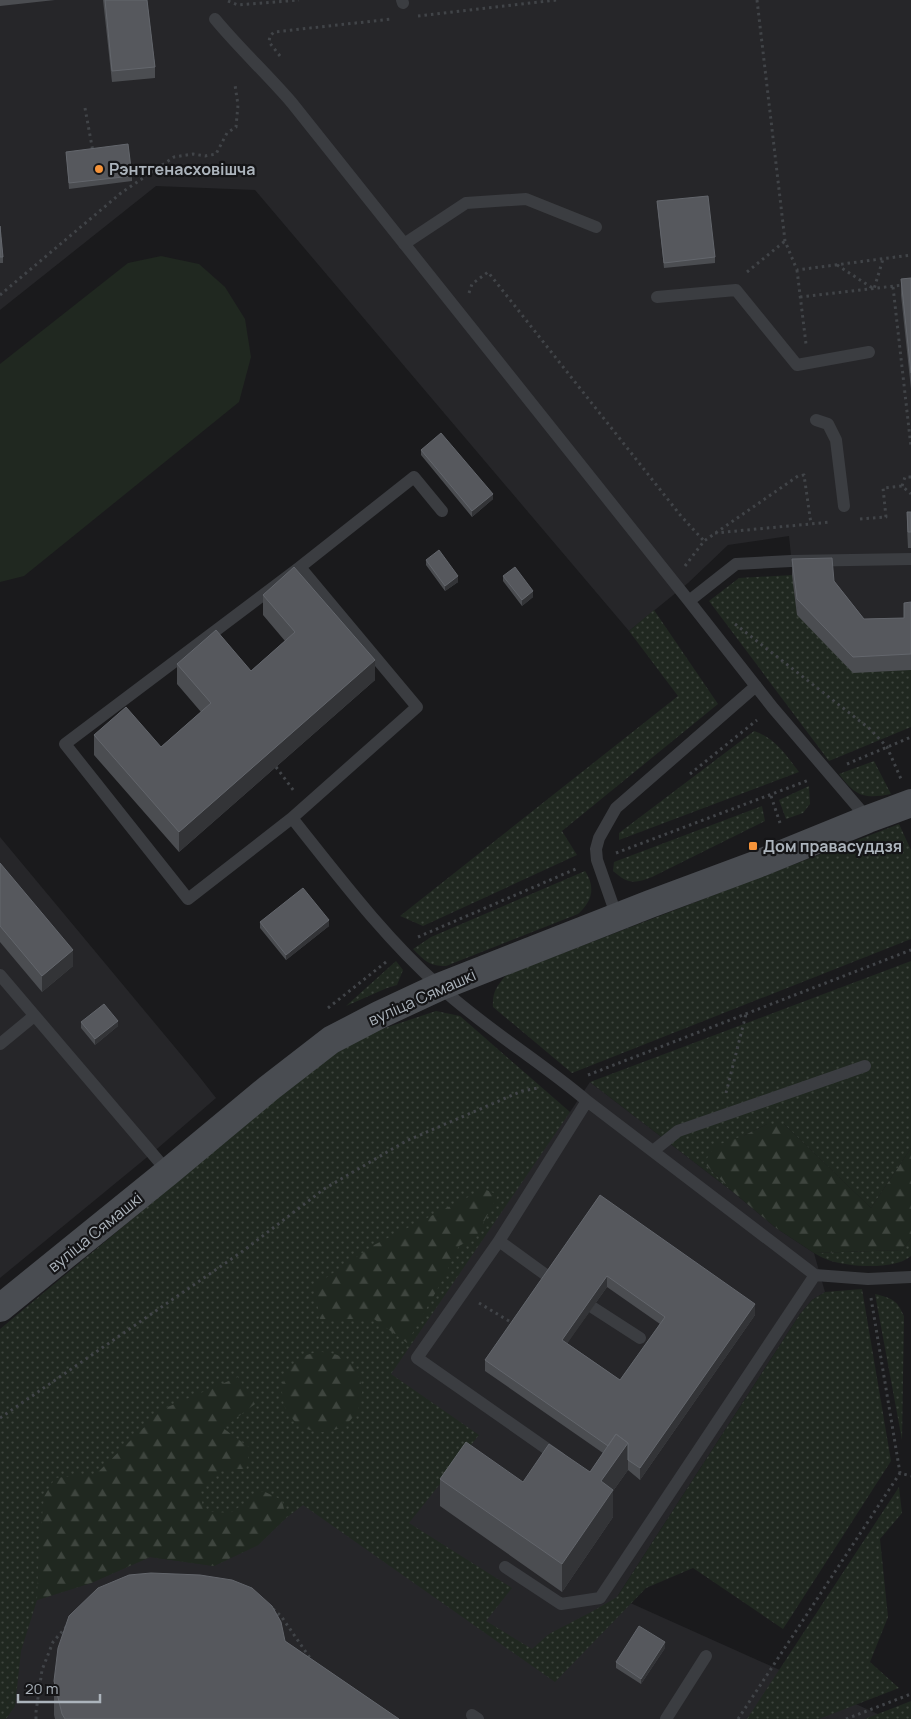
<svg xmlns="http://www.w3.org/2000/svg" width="911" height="1719" font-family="Manrope,sans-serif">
<defs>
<pattern id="grass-dots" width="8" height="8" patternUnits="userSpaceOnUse" patternTransform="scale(1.25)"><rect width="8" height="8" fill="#202820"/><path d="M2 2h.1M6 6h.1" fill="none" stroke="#3e453e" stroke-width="1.8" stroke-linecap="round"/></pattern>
<pattern id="forest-firs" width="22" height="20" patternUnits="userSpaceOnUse" patternTransform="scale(1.25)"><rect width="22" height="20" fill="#202820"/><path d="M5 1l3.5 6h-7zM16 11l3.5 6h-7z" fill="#3e453e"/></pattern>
</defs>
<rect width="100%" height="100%" fill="#1a1a1c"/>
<!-- built -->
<path fill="#262629" d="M0 0H911V670L793 575 789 536 728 545 688 583 629 631 255 190 156 186 0 310Z
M0 837 198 1075 216 1098 151 1154 0 1278Z
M590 1082 733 1192 776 1228 814 1253 825 1292 812 1300 800 1314 617 1597 889 1719H0V1461L533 1098 570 1112Z"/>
<!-- grass -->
<path fill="url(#grass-dots)" d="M793 575 911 670V727L829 761 709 601 739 578Z
M654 610 718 704 562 831 577 855 423 926 400 916 678 696 629 631Z
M754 731C775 738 786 755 799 772L619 840V833Z
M874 761 891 794C864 799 856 797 839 774Z
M809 786 810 804 803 813 786 819 779 800Z
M762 806 765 821 652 877C634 884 628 884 613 871L614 862Z
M899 824 911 850V939L572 1073 493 1007C492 992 497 986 506 975Z
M585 871C596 887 592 902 578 914L446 966C429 966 425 961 413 949L431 937Z
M396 961 403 970 397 985 387 988 346 1006Z
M911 961V1148L871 1208 784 1124H767L745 1135 704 1163 733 1192 590 1082Z
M436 1011 460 1016 570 1112 391 1374 479 1435 409 1523 512 1588 486 1621 532 1649 549 1634 593 1611 617 1597 800 1314 812 1300 825 1292 862 1289 891 1461 783 1629 693 1568 646 1588 555 1682 303 1505 286 1518 258 1545 214 1566 150 1557 91 1583 37 1600 21 1651 15 1706 6 1719H0V1329L166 1191 253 1116 342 1047 379 1030Z
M911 1238V1256C895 1270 851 1267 831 1261 825 1259 819 1256 814 1253L902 1250Z
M875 1294C892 1298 897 1300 904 1316L902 1440Z
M899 1487 902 1513 880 1539 888 1617 870 1662 899 1688 819 1719H747Z
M911 1701V1719H865Z"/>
<!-- forest -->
<path fill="url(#forest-firs)" d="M767 1124H784L871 1208 911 1148V1238L902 1250 814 1253 776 1228 733 1192 704 1163 715 1146 745 1135Z
M484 1189 498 1195 476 1237 459 1246 442 1281 407 1343 374 1319H320L314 1286 374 1245Z
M282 1392a40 40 0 1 1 80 0a40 40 0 1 1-80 0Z
M238 1377 255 1404 223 1428 250 1448 246 1469H222L201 1491 203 1511 230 1513 263 1491 282 1500 286 1518 258 1545 214 1566 150 1557 91 1583 37 1600 39 1546 44 1497 55 1478 96 1474 163 1409Z"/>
<!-- pitch -->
<path fill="#202820" d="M161 256 199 264 225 287 245 319 251 357 239 402 24 576 0 582V364L128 263Z"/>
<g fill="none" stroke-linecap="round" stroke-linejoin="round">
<!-- path -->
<path stroke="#414448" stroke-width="3" stroke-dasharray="2.5 4" stroke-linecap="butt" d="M757 0 785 241 797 270 911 255
M228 1 238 5 299 0
M418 16 557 0
M280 56 269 42 270 36 274 32 392 19
M85 108 93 152
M837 265 874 289 883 259
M797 270 806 344
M747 272 785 241
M893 287 911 447
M469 293 472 284 488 272 681 516 704 541
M0 295 121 193 174 157 193 154 205 156 216 154 227 133 236 127 238 105 235 85
M800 297 911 284
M902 486 905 477H911
M860 519 886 517 883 488 902 486 911 494
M715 533 831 522
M685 566 704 541 798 476 804 475 811 524
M735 624 870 729 887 747 901 779
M847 764 911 737
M276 767 294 791
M690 774 757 720
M771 796 781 826
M616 853 809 780
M418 937 578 868
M328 1008 386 962
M588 1075 911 950
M726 1093 746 1014
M871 1298 900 1473
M479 1303 514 1324
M0 1418 243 1251 324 1189 406 1141 522 1091 538 1088
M273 1609 281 1616 310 1658
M36 1719V1712L42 1670 53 1642 66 1627
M738 1719 900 1473 911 1476
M846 1719 911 1694"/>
<!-- lane -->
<path stroke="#3b3d41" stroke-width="12" d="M402 0 403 3
M215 19C239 48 267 74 292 103L689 601
M404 244 466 203 526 199 596 227
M657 297 736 290 797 365 869 352
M816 420 828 424 836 440 844 506
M300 567 414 477 442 511
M292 818 417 707 300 567 65 744 188 899 292 818C339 877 384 937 440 987 486 1029 540 1061 587 1101L815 1275 600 1598 561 1604 505 1567
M868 819 773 708 689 601 736 564 791 561 911 559
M617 917 597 860 596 849 599 838 616 808 756 686
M0 975 168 1172
M0 1044 34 1016
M653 1151 678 1131 865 1066
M499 1241 550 1278
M815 1275 868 1279 911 1277
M592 1307 640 1338
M560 1458 417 1358 499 1241 587 1101
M472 1715 478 1719
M666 1719 706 1656"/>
<!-- secondary -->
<path stroke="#494c51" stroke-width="28" d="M0 1308 168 1172 269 1088 331 1040 379 1015 439 987 650 904 760 863 868 819 911 803"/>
</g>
<!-- wall -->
<path fill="#4b4d51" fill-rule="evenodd" d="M0 0H55L0 6Z
M103 0H147L155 67V78L112 82Z
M66 152 132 176V181L69 189Z
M657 201 715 257V263L664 268Z
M0 226 3 257V263H0Z
M911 278V389L901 295V279Z
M421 450 493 499 472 517 421 455Z
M907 512H911V548H908L907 528Z
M792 559 834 581 864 619 904 618 911 602V670L853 673 797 615 792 575Z
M426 560 458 582 445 591 426 565Z
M503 576 533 597 522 606 503 581Z
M263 595 375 680 179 852 94 755V735L161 747 201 712 177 684V664L251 671 285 641 263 615Z
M0 863 73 966 42 992 0 942Z
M260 922 329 926 286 960 260 928Z
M81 1022 118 1026 95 1045 81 1028Z
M600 1195 755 1315 640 1480 628 1470 613 1491V1517L562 1592 440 1506V1479L523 1482 590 1472 603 1453 485 1371V1360ZM607 1287 660 1324 620 1380 567 1343Z
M285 1641 399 1719H55L54 1715V1681Z
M665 1648 641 1684 616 1668V1662Z"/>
<!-- shaded-wall -->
<path fill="#333437" d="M493 494V499L472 517V511Z
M458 576V582L445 591V586Z
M533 591V597L522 606V600Z
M375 660V680L179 852V832Z
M329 920V926L286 960V955Z
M73 950V966L42 992V976Z
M118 1021V1026L95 1045V1039Z
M607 1276V1287L562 1351V1340Z
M755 1304V1315L640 1480V1468Z
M628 1443V1470L613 1491V1517L562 1592V1564L601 1481Z
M665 1642V1648L641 1684V1679Z"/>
<!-- building -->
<path fill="#56585d" stroke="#63666c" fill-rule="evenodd" d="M105 0H147L155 67 112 71Z
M128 144 132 176 69 183 66 152Z
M708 196 715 257 664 263 657 201Z
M0 226 3 257H0Z
M911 278V373L901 279Z
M441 433 493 494 472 511 421 450Z
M907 512H911V532H908Z
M439 550 458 576 445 586 426 560Z
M832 558 834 581 864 619 904 618V603L911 602V654L853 657 797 599 792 559Z
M294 567 375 660 179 832 94 735 126 707 161 747 211 703 177 664 216 630 251 671 295 632 263 595Z
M515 567 533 591 522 600 503 576Z
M0 863 73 950 42 976 0 926Z
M303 888 329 920 286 955 260 922Z
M104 1004 118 1021 95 1039 81 1022Z
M600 1195 755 1304 640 1468 628 1460V1443L616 1434 608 1446 485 1360ZM607 1276 665 1317 620 1380 562 1340Z
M616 1434 628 1443 601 1481 613 1490 562 1564 440 1479 466 1442 523 1482 549 1444 590 1472Z
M151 1573 200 1575 232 1580 252 1588 272 1606 281 1622 285 1641 399 1719H65L62 1714 54 1681 58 1648 69 1616 98 1588 129 1575Z
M639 1626 665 1642 641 1679 616 1662Z"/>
<!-- markers -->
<g fill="#f59339" stroke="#151517" stroke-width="2">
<circle cx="99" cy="169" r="5"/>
<rect x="748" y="841" width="10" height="10" rx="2.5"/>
</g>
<g text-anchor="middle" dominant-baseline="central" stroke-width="4.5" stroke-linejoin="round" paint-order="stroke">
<!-- poi labels -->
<g font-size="16" font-weight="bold" fill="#acb4bc" stroke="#151517" text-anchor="start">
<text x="109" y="169">Рэнтгенасховішча</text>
<text x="763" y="846">Дом правасуддзя</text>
</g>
<!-- street labels -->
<g font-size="16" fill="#acb4bc" stroke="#151517">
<text transform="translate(422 997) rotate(-24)">вуліца Сямашкі</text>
<text transform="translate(95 1232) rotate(-39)">вуліца Сямашкі</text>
</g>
</g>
<!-- scale -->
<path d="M18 1694v8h82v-8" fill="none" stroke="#acb4bc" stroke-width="2.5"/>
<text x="25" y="1694" font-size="15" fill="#acb4bc" stroke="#151517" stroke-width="4" paint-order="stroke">20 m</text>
</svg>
